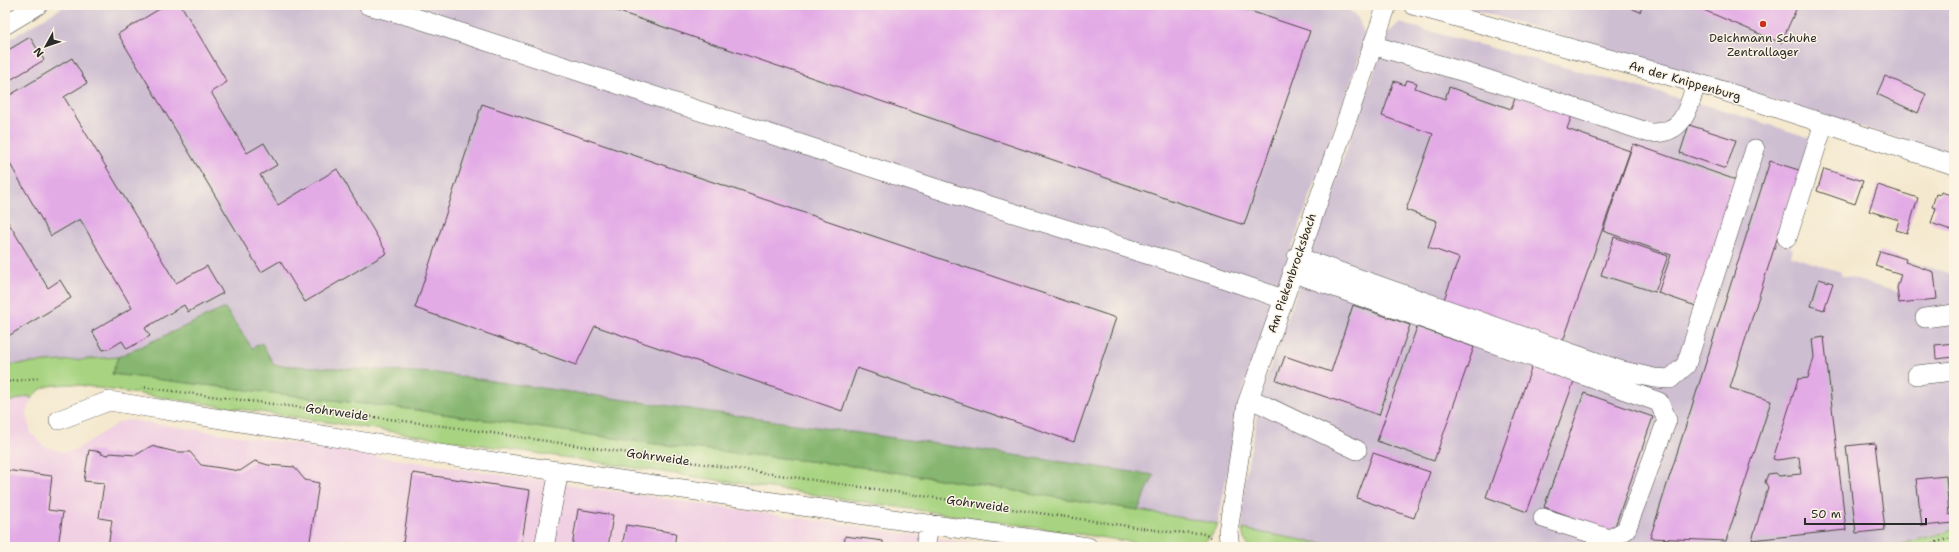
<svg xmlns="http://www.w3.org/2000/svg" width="1959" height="552" font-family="'Shantell Sans',sans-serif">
<rect width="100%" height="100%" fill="#fcf5e5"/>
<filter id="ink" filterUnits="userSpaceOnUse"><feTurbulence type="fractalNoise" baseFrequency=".025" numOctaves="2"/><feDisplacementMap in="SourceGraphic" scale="8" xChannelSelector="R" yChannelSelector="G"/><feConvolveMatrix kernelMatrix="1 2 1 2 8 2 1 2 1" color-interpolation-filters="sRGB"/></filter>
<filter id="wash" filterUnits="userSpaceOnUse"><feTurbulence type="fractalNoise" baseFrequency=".012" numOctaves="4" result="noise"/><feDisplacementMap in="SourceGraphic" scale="16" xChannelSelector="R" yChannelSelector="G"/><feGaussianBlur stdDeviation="0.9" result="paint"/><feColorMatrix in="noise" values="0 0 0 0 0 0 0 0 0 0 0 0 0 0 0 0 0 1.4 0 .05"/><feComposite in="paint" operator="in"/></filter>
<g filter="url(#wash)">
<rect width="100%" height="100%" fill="#f4e8ce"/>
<!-- built -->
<path fill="#f1d0e3" d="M29 396 31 399 27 413 31 433 44 446 64 452 77 449 118 423 129 420 996 547H5V403Z"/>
<!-- industrial -->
<path fill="#cebed1" d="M66 5H1344L1358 18 1364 33 1365 42 1277 290 1240 400 1218 524 1138 510 1154 475 436 373 274 365 262 343 252 349 225 308 118 357 5 365V42Z
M1459 5H1954V155Z
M1399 23 1723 110 1823 142 1790 248 1793 249 1791 256 1841 272V275L1897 292 1906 260 1954 275V528L1943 533 1890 547H1351L1313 542 1242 529 1245 478 1263 388 1387 34Z"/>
<!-- green -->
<path fill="#a8d481" stroke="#6a8056" d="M118 357 112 374 408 409 648 443 862 467 1138 510 1218 524C1207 550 1189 547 1166 547L72 384C55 385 41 384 31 399L29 396 5 403V365Z
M1954 528V547H1890L1943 533Z
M1242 529 1313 542 1351 547H1249L1244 539Z"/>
<!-- forest -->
<path fill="#86b66f" stroke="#58704d" d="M225 308 252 348 262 343 274 365 436 373 1154 475 1138 510 862 467 648 443 408 409 112 374 118 357Z"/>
<g id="blocks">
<!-- building -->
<path fill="#e3abe6" d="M166 5H181L227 82 211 92 247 153 264 143 277 165 260 175 278 205 337 169 387 253 305 302 280 261 261 272 118 34Z
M599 5H1232L1310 31 1244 225Z
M1629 5H1643L1640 12 1629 7Z
M1692 5H1798L1781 43Z
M30 37 44 60 5 83V52Z
M72 58 87 83 64 97 176 283 207 266 223 293 188 312 184 305 145 328 150 336 127 349 122 341 109 349 103 350 92 331 132 308 80 219 51 236 5 155V98Z
M1885 76 1926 94 1918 113 1877 94Z
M1407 80 1417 83 1415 88 1445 99 1449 87 1511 109 1516 96 1572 115 1567 129 1630 151 1562 344 1443 302 1459 258 1428 247 1437 221 1406 210 1433 134 1382 116 1394 81 1405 85Z
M482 104 1116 318 1074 442 857 368 842 411 595 326 576 365 415 308Z
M1689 125 1736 140 1726 169 1680 153Z
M1633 144 1739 181 1696 306 1658 293 1671 255 1603 231Z
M1770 161 1802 171 1778 236 1730 388 1771 401 1726 541 1650 538Z
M1824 169 1863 181 1855 204 1817 191Z
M1878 185 1918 198 1907 233 1896 230 1899 220 1869 211Z
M1941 192 1954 196V223L1951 230 1931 223 1936 208 1932 207 1936 194 1940 195Z
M8 222 48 288 60 280 71 298 5 338V224Z
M1614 237 1668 256 1655 292 1601 275Z
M1880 251 1906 259 1905 262 1934 272 1937 299 1899 303 1897 288 1901 274 1875 266Z
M1819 279 1833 283 1824 310 1811 306Z
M1353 305 1410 325 1379 415 1276 380 1285 356 1331 372Z
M1417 327 1474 347 1434 461 1377 441Z
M1824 337 1846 530 1752 540 1768 487 1765 482 1768 474 1776 473 1779 476 1801 474 1799 457 1777 460 1773 459 1798 379 1808 378 1814 357 1812 339Z
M1954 343V357L1936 359 1935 345Z
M1532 366 1574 381 1527 512 1486 497Z
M1584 393 1653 417 1613 532 1544 507Z
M1875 443 1885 530 1856 533 1846 446Z
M151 446 176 452H190L201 465 240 471 255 461 268 465 294 467 305 480 319 483 309 547H108L112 520 99 518 104 483 84 481 89 450 102 452 101 454 109 455V453L136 455Z
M1373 453 1430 472 1414 518 1357 498Z
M5 470 52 476 48 510 63 512 58 547H5Z
M413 473 530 490 521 547H430L403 543Z
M1946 476 1949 515 1954 514V523L1922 526 1916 479Z
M578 509 613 515 608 547H572Z
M626 525 676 533 674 547H622Z
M845 536 883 541V545L892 547H844Z"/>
</g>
</g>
<g filter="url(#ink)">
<use href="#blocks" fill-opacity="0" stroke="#494743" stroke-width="1"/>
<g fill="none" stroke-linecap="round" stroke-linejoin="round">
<defs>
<path id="minor" d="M368 5 413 17 968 199 1214 275 1283 299
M1413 5 1714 88 1954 165
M5 25 38 5
M1372 45 1474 75 1650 133C1684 134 1688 110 1696 83
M1787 238 1824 123
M1297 257 1619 370 1654 378 1670 379 1686 365 1755 149
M1292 272 1659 402 1667 420 1626 530 1610 539 1543 518
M1925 318 1954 314
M1917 375 1954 371
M1249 398 1357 450
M59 420 109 401 439 454 1088 547
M544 547 559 471
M925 547 930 524
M1230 547 1228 532 1247 404 1387 5"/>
</defs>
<!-- minor casing -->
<use href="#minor" stroke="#494743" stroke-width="20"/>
<!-- path -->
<path stroke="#494743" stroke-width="2.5" stroke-dasharray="1 3" stroke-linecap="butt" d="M5 382 38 378
M141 387 451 427 1169 532 1201 533 1211 537
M1247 545 1260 547
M1921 547 1954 537"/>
<!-- minor -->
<use href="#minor" stroke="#fff" stroke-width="19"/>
</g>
</g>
<!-- markers -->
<circle fill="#c8321e" stroke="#fcf5e5" stroke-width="1.5" cx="1763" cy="24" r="4"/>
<g text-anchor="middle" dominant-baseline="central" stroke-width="3" stroke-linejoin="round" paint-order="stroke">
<!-- poi labels -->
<g font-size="12" fill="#2b2b2b" stroke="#fcf5e5">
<text x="1763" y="38">Deichmann Schuhe<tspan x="1763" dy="14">Zentrallager</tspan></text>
</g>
<!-- street labels -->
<g font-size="12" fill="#2b2b2b" stroke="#fcf5e5">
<text transform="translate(1685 81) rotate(16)">An der Knippenburg</text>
<text transform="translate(1292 273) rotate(-71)">Am Piekenbrocksbach</text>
<text transform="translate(337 412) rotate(8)">Gohrweide</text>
<text transform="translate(658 457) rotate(8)">Gohrweide</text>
<text transform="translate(978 504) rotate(8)">Gohrweide</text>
</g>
</g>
<!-- margin -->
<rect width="1959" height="552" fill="none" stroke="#fcf5e5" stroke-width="20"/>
<!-- north arrow -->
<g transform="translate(46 46) rotate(230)" stroke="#fcf5e5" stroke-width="3" paint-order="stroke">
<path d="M0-3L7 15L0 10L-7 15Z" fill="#2b2b2b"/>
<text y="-6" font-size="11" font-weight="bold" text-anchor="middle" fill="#2b2b2b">N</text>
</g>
<!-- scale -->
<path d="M1805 518v6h121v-6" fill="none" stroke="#2b2b2b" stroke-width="2"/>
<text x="1811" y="518" font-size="12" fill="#2b2b2b" stroke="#fcf5e5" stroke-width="3" paint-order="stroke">50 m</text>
</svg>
